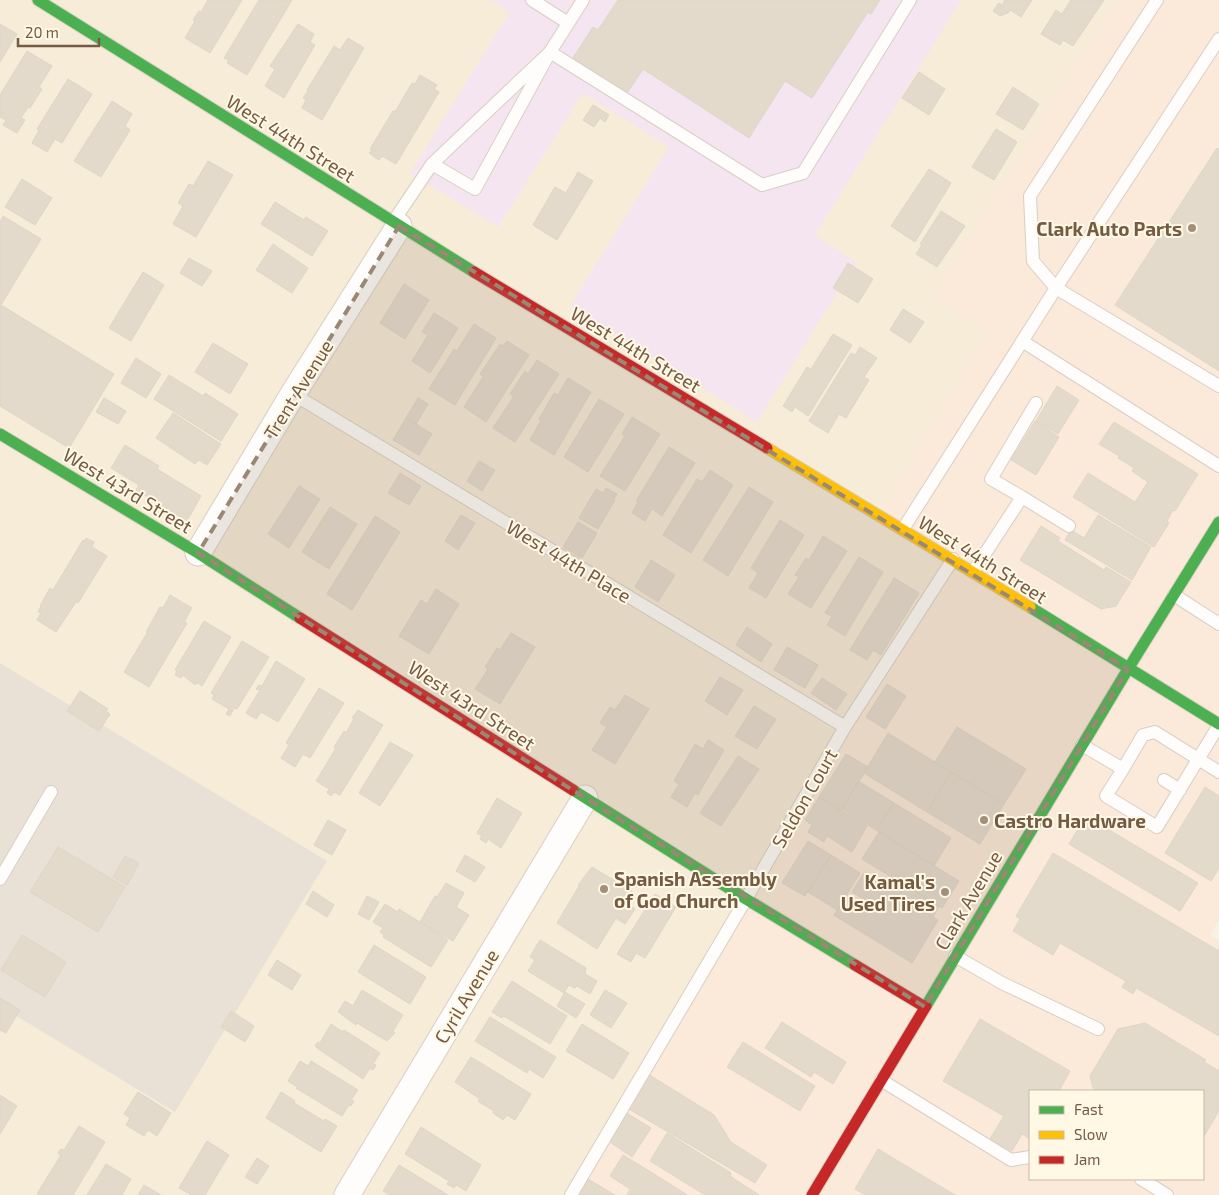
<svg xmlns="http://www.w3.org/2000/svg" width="1219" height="1195" font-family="'Exo 2',sans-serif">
<rect width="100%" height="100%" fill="#f6f2e5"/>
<path fill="#f6ecd7" d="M0,0H1118L933,296L990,332L879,515L953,559L571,1195H0Z"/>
<path fill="#fbead9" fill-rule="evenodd" d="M1118,0H1219V920L1210,935L1219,940V1195H571L953,560L879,515L990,332L933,296ZM1030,1091H1203V1179H1030Z"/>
<path fill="#e9e1d6" d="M0,663L327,861L175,1112L0,1006Z"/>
<path fill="#f4e5f1" d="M491,0H961L815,235L856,262L757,422L570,306L669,147L583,93L498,227L410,173L510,12Z"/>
<path fill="#e3dacc" stroke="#dfd5c7" d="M208,0H242L210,53L185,38L195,21L193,20L199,11L201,12Z
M259,0H292L247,75L227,63L229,60L224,58Z
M618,0H880L871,14L868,12L812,98L785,81L749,138L643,69L625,96L571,61L593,27L598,30Z
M1005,0H1032L1021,17L1010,10L1008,13L1000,16L993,11L999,3L1002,5Z
M1071,0H1104L1073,46L1063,40L1060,45L1041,34L1056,10L1062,14Z
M0,24L17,34L0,62Z
M298,24L314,34L310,42L315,45L284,98L265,86L275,69L270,66Z
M348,38L364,48L322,120L302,108L306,100L303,98L308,91L307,90L334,46L340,50Z
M27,51L52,66L39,87L42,89L30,108L28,107L21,118L25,120L17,133L3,125L6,120L0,117V95Z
M919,72L945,89L929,115L902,98Z
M420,75L437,85L434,89L439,92L396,164L382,156L379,160L369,153L372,150L370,149L393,111L395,112L412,83L415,84Z
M68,79L92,94L62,143L55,139L47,152L32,143L39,130L37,129Z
M1013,87L1039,104L1023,130L996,114Z
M112,101L132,114L125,126L130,130L101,177L74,161Z
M593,105L609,115L605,122L600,118L594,127L583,120Z
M996,129L1017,142L994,180L972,167Z
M1217,148L1219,150V371L1115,305Z
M208,161L233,175L196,237L173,224L183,206L178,203L189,184L193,186Z
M929,169L951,183L915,242L891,226Z
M578,172L593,181L557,240L533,225L555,187L566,193Z
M22,179L52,198L35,225L5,207Z
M275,202L304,220L306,217L328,231L312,256L261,224Z
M941,211L965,226L937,267L916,254L922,245L920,244Z
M3,216L41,239L1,305L114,374L69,448L0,406V222Z
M273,244L308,268L292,293L256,270Z
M189,258L212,271L202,286L180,273Z
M848,263L873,279L858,303L833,288Z
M143,272L164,285L131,341L109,328Z
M404,284L429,300L405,339L380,323Z
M903,309L924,322L910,343L890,330Z
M434,313L458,328L430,373L412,361L428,335L422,332Z
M474,324L496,338L455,405L429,389L454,349L457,351Z
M833,334L852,345L808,416L795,407L792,412L783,406L807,367L811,369Z
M507,341L529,355L486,422L464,407L483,377L480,374L500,344L503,346Z
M213,343L248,364L230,394L195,372Z
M860,347L877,358L864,377L869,380L846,418L839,414L828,433L809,421L851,353L855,355Z
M136,358L161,374L146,398L121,383Z
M537,360L559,374L515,442L493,428L514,396L510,394L525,371L528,374Z
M169,375L203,396L205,393L238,414L221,441L154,399Z
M568,378L591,392L554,455L530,440L541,420L539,419L554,393L558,395Z
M1057,386L1079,400L1058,434L1036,421Z
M104,398L126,411L118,424L96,412Z
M418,398L428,404L416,424L406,418Z
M599,399L624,414L588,472L564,457Z
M173,413L221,444L207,465L199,460L195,464L156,438Z
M632,417L660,434L625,491L600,476L625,436L622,434Z
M406,418L432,434L419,455L393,440Z
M1035,421L1059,437L1036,475L1011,460Z
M1114,422L1198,474L1175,511L1173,510L1167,521L1169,523L1154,547L1073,497L1088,473L1135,502L1148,482L1132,471L1134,468L1118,458L1119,456L1099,444Z
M125,445L159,466L157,469L201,496L187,521L136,490L139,485L111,468Z
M669,447L695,463L662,516L652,509L645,521L632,513L638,502L636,501Z
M479,461L495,470L482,491L467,481Z
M710,470L733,485L691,553L663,535L697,479L702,482Z
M400,473L421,486L409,505L388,493Z
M299,486L320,499L289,548L268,534Z
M749,487L773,502L728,576L703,560Z
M606,488L617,494L614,499L615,500L598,529L579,518L596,489L603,493Z
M330,507L357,524L329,569L302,552Z
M461,515L475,523L458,550L445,541Z
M1098,515L1151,547L1132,580L1065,540L1071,530L1084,538Z
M375,516L400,532L352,610L327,594Z
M780,520L804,535L766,598L749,588L758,573L751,568Z
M578,522L597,533L582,558L563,547Z
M1041,526L1060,538L1058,541L1104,570L1106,567L1131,582L1116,606L1101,609L1020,560Z
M823,536L847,551L811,608L788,594L799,577L795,575L806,558L809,560Z
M86,538L94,542L92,547L107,556L78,603L76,602L56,632L37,620L41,613L38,612L41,606H40L50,588L53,590L83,540L84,541Z
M859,557L883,572L845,636L827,625L832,616L825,613Z
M651,560L675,575L658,602L635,587Z
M894,578L919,593L881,655L873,650L867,660L850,650Z
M436,589L459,604L429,654L399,636L421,600L427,604Z
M170,595L192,608L184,622L187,623L149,687L124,672L147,633L146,632L160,607L163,608Z
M204,621L231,637L202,686L198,683L195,685L183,675L181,678L175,675L177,671L175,670Z
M747,627L772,644L761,662L736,645Z
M511,633L535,647L500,704L475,689L488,669L485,667L497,648L500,650Z
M242,641L269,657L237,709L234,708L230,716L226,714L229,709L212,699L214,695L211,693Z
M787,647L818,665L805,688L774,670Z
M276,661L305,679L278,722L261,712L256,719L246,713L260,690L256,689L259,685L262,686Z
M720,677L743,690L727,715L705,701Z
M822,678L847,694L836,710L811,693Z
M887,684L906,696L885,729L866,717Z
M319,688L344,703L310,758L303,754L295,767L281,758L289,745L286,743Z
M80,691L108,709L106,711L110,714L99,731L67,711Z
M625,695L649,709L615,764L592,750L607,727L600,723L610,707L615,710Z
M754,706L776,719L757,749L735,736Z
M358,710L383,725L340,795L334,792L331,796L327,793L329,789L316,781L336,748L334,747L344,731L346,733L354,719L352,718Z
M957,727L1026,769L1004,804L935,762Z
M888,733L951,772L927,812L864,773Z
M708,740L724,750L698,795L695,793L687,807L671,797L679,784L674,781L695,744L703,749Z
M390,742L413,755L380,806L359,793Z
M846,754L868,767L841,810L819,797Z
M738,756L759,769L721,826L700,813Z
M951,772L1004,804L980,844L927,812Z
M858,781L894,803L876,830L842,809Z
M1205,787L1219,796V868L1211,881L1165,853Z
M819,797L867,826L852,852L827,836L824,842L808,832L812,825L805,820Z
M497,798L522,813L501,848L488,839L486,843L480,839L482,836L477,833Z
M894,803L951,838L934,866L876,830Z
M1086,816L1198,883L1180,911L1069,844Z
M328,820L346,830L332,855L314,845Z
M879,832L959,881L942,908L862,859Z
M808,841L831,855L805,896L782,883Z
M58,847L125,887L98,932L30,892Z
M1053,853L1219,951V1036L1136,988L1133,994L1122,987L1126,981L1060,943L1053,955L1013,931L1020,919L1016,916Z
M465,855L485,867L475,882L456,871Z
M831,855L860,873L837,910L808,892Z
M125,856L139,863L127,885L113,877Z
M592,867L632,891L625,903L635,909L625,924L616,918L597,949L557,923L579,886L578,885Z
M863,874L938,920L912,963L834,915L847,895L876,913L879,909L852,892Z
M895,879L939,906L933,917L889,889Z
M446,883L464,893L456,907L469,915L453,941L420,922L435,896L437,897Z
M313,891L334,905L327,917L306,904Z
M655,894L676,907L645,958L636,953L631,962L617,954Z
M367,896L379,902L369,920L358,914Z
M385,904L398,912L399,909L448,940L431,967L383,937L384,935L380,932L383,928L373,922Z
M22,935L66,962L45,997L1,970Z
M540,940L586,968L585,974L597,981L590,994L577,986L575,988L569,985L564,993L528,971L535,960L530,957Z
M374,945L426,977L410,1004L358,972Z
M277,960L301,975L292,990L268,975Z
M512,981L567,1016L550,1044L504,1016L502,1018L492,1012Z
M362,990L403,1015L393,1031L395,1033L387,1041L357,1023L356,1025L338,1012L345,1001L353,1006Z
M605,990L627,1003L611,1028L590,1015Z
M565,992L585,1004L576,1018L557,1006Z
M0,998L20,1010L6,1033L0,1030Z
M231,1011L254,1026L245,1042L221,1027Z
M490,1017L556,1057L543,1078L529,1069L527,1073L475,1041Z
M980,1019L1070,1071L1059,1091H1030V1139L1022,1134L1012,1151L990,1139L1004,1116L943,1081Z
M782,1022L846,1062L833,1084L814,1072L811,1077L765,1048Z
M1145,1023L1206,1060L1204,1062L1219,1071V1111L1203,1138V1091H1094L1090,1076L1118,1029Z
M331,1024L343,1032L344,1030L380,1053L373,1064L376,1065L373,1070L370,1068L363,1079L317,1048L315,1045L318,1042L320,1043Z
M582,1024L629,1053L613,1079L566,1051Z
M743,1042L815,1086L800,1111L727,1067Z
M471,1057L531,1094L515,1120L507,1115L503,1120L493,1113L494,1111L478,1101L480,1099L455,1082Z
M300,1061L308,1066L311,1061L358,1090L351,1100L354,1101L351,1106L349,1105L342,1116L296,1088L297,1087L288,1081Z
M648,1074L714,1115L731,1142L767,1165L755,1183L629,1109Z
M138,1092L171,1113L157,1136L148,1130L144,1136L126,1125L130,1118L124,1114Z
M281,1092L295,1101L294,1103L324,1121L325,1119L337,1126L321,1152L266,1118Z
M0,1095L17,1106L0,1134Z
M625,1112L651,1128L632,1157L607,1140Z
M79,1126L105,1142L73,1195H39L37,1194L61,1155L58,1153L61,1149L64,1150Z
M421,1127L481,1165L466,1191L456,1185L454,1188L447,1184L449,1181L405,1154Z
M667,1133L731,1173L730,1176L759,1195H705L650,1161Z
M207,1141L229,1155L205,1195H191L179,1188Z
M878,1149L955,1195H865L855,1189Z
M623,1155L670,1184L687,1195H627L630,1189L610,1176Z
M257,1158L269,1166L257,1184L245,1177Z
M106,1164L131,1179L122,1195H87Z
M399,1165L448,1195H389L383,1191Z
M588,1179L615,1195H578Z
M144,1185L161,1195H138Z"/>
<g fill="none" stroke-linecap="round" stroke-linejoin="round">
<defs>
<path id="lane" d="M532,0L568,23
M583,0L550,52L762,185L803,173L910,0
M1157,0L1030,196L1033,261L1056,288L1219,386
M393,222L432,164L550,52L475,189L432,164
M1022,341L1219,466
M293,394L845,727
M1022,497L991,479L1036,403
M903,529L1056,288L1219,39
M973,572L1022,497L1069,526
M1174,595L1219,624
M1082,745L1123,769L1106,796L1157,827L1219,725
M1123,769L1143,735L1155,732L1219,772
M1164,780L1180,790
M0,879L51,792
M955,956L1002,983L1098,1029
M881,1080L1011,1160L1030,1157
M1141,1179L1167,1195
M571,1195L746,899L845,727L953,559"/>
<path id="street" d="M198,553L293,394L399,226
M347,1195L585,798"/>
<path id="fast" d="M38,0L474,272
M0,434L198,553L300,618
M1030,607L1219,724
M573,790L746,899L855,965
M926,1006L1128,669L1219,522"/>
<path id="slow" d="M767,448L1030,607"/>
<path id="jam" d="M474,272L767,448
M300,618L573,790
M855,965L925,1007
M812,1195L926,1006"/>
</defs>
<use href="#lane" stroke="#d7cfc3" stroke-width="14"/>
<use href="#street" stroke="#d7cfc3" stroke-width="27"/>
<use href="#fast" stroke="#d7cec2" stroke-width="13"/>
<use href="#slow" stroke="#d7cec2" stroke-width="13"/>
<use href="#jam" stroke="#d7cec2" stroke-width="13"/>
<use href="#lane" stroke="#fefdfb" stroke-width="12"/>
<use href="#street" stroke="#fefdfb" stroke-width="25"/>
<use href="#fast" stroke="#4caf50" stroke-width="11"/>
<use href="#slow" stroke="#ffc107" stroke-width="11"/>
<use href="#jam" stroke="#c62828" stroke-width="11"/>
</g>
<path fill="#9b8874" fill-opacity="0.2" stroke="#9b8874" stroke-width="4" stroke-dasharray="10 6" stroke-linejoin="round" d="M399,226L1128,669L925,1007L585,798L198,553Z"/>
<g fill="#a2907c" stroke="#fff8e5" stroke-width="2">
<circle cx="1192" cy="228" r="5"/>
<circle cx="984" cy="820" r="5"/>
<circle cx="604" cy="889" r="5"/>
<circle cx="945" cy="892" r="5"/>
</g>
<g text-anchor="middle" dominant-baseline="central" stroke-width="4" stroke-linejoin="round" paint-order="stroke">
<g font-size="19" fill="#755b44" stroke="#fff8e5">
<text transform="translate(291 138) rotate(32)">West 44th Street</text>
<text transform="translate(636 349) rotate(31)">West 44th Street</text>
<text transform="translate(298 389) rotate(-58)">Trent Avenue</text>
<text transform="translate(128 490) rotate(31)">West 43rd Street</text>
<text transform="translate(983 559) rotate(32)">West 44th Street</text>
<text transform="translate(569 561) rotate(31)">West 44th Place</text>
<text transform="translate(472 705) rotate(33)">West 43rd Street</text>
<text transform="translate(804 798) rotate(-60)">Seldon Court</text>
<text transform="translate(968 900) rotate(-59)">Clark Avenue</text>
<text transform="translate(466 996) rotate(-59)">Cyril Avenue</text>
</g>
<g font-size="19" font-weight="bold" fill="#755b44" stroke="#fff8e5" text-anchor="end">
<text x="1182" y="228">Clark Auto Parts</text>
<text x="994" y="820" text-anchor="start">Castro Hardware</text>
<text x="614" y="878" text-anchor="start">Spanish Assembly<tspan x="614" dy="22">of God Church</tspan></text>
<text x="935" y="881">Kamal's<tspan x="935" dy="22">Used Tires</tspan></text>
</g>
</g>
<rect x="1029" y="1090" width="175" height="90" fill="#fff8e5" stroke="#c8b9a5"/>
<rect x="1039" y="1106" width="25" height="8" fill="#4caf50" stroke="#c8b9a5"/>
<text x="1074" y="1115" font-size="15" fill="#755b44">Fast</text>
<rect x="1039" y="1131" width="25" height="8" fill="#ffc107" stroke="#c8b9a5"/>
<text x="1074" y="1140" font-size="15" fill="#755b44">Slow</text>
<rect x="1039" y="1156" width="25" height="8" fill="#c62828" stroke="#c8b9a5"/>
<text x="1074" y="1165" font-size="15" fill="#755b44">Jam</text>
<path d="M18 38v8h81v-8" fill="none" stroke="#755b44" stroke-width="2.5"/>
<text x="25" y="38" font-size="15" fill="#755b44" stroke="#fff8e5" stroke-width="4" paint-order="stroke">20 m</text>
</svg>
